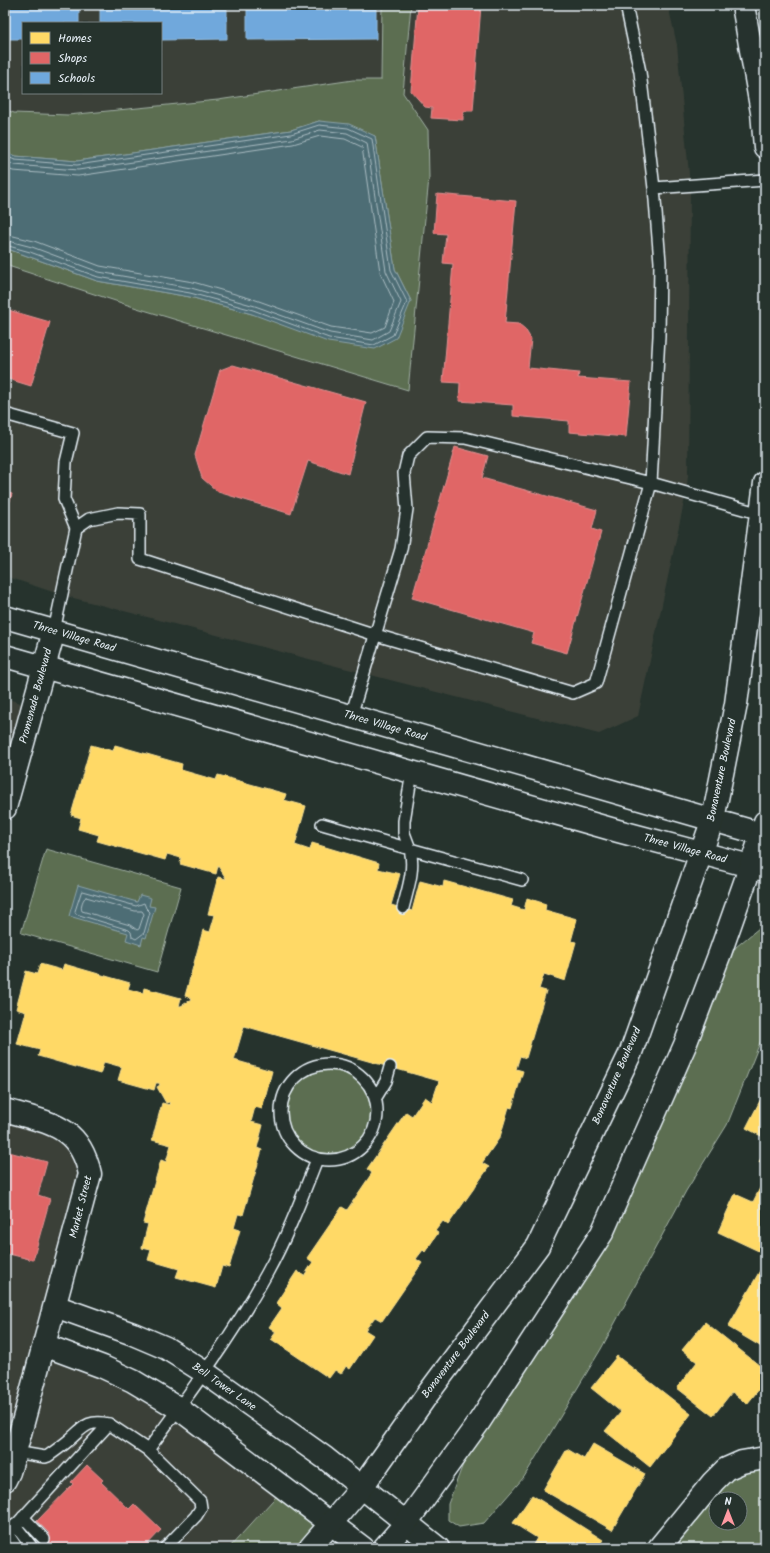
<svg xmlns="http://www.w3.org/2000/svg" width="770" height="1553" font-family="Kalam,sans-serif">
<rect width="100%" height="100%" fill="#26332d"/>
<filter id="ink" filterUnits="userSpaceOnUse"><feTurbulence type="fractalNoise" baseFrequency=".025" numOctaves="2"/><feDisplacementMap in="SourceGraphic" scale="8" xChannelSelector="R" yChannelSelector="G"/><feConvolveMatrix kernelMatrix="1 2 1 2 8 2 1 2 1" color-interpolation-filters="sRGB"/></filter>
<g filter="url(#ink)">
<path fill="#3b4139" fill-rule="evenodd" d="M5,5H382L381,80H353L218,100L68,115L14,113L5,109ZM23,23H161V93H23Z
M411,5H668L677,45L690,185L688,476L686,493L638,716L599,734L62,595L5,576V265L137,308L408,390L429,178L428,130L403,93Z
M5,698L33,707L5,808Z
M5,1110L57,1125L87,1158L44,1345L103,1367L284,1488L229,1548H5Z"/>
<path fill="#5b6e51" stroke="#a2b0a4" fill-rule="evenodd" d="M382,5H411L403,93L428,130L429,178L408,390L137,308L5,265V248L97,281L190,297L252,314L411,301L395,269L375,136L319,121L291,130L77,161L15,156L5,152V109L14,113L68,115L218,100L353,80H381Z
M46,849L181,887L157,972L21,933Z
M765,923V1030L727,1125L686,1191L601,1349L524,1477L484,1523L459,1527L448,1520V1504L479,1422L594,1255L714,985L736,947Z
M281 1112a48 48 0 1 1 96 0a48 48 0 1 1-96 0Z
M765,1458V1548H659L713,1482ZM716,1499H740V1523H716Z
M284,1488L330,1523L310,1548H229Z"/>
<path fill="#4d6d74" stroke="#8ba2a9" d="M319,121L349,124L375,136L395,269L411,301L396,338L375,349L328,342L252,314L190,297L97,281L5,248V152L15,156L77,161L291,130Z
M78,885L137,902L140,895L151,898L149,906L155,907L146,938L143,937L141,945L126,940L128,933L69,916Z"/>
<path fill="#ffd966" stroke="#f8e092" d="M91,745L113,751L115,745L182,764L181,770L216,780L218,775L286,794L284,800L306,806L295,845L310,850L312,843L379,863L378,869L400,874L391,905L412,911L420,881L443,887L444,881L513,900L511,906L524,910L527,898L546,904L545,910L577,919L571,941L576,942L565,981L544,974L539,989L546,991L526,1058L520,1056L516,1069L523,1071L512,1108L509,1107L500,1137L482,1163L489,1167L448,1225L443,1221L435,1231L438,1233L425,1252L423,1250L416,1259L422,1263L382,1321L375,1317L365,1330L373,1335L350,1369L346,1366L341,1374L335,1370L329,1378L271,1339L276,1332L269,1327L282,1308L276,1303L297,1271L304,1276L313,1262L307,1258L342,1207L347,1210L372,1173L367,1169L406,1112L412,1116L425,1097L432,1102L439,1081L244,1026L234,1060L272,1071L262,1109L255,1107L251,1122L263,1125L257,1148L262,1150L243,1215L238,1214L234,1228L240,1230L229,1268L222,1266L216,1288L176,1277L179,1269L148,1260L151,1250L142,1248L148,1224L143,1223L161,1160L166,1162L171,1145L152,1140L162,1103L170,1105L169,1102L166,1103L157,1087L160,1085L159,1083H156L154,1090L118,1080L122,1067L104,1062L100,1074L38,1056L40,1050L17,1044L26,1012L16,1009L26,971L37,974L40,964L62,970L64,964L130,983L128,989L143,993L144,988L181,998L179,1006H181L191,1000L192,998L185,996L203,930L210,932L215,915L208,914L218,877L226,879V878L218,866L216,874L180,864L181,858L167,854L165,860L97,841L99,835L78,829L81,818L71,815Z
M765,1091V1138L746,1128Z
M765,1151V1165L759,1162Z
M765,1178V1254L718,1232L735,1194L753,1202Z
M762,1267L765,1269V1349L728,1327Z
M705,1322L765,1370V1382L747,1404L732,1392L713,1416L677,1388L697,1362L682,1350Z
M617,1356L691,1414L650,1467L605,1431L621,1412L591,1388Z
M593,1444L645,1474L612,1530L543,1490L567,1449L584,1459Z
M532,1495L603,1540L597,1548H531L537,1538L513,1523Z"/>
<path fill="#e06666" stroke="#e29092" d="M418,5H481L473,111H463V120L431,118L432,108L425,107L411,91Z
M437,194L516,201L505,323L519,324L525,329L531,339L528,368L579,373L578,378L631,382L626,437L569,432V421L513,416V405L459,401L460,383L443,382L453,264L443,263L446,234L434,233Z
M5,309L50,322L31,386L5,378Z
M233,365L366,402L348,474L308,461L291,514L218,492L202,478L195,455L220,370Z
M455,447L488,456L482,478L597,510L592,529L601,532L567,653L531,643L534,633L412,598Z
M5,492L12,494L5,517Z
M5,1151L47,1162L38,1195L50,1199L33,1260L5,1253Z
M5,1299L9,1300L5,1313Z
M87,1465L103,1480L101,1482L129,1509L134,1504L161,1530L144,1548H29L35,1542L38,1545L49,1533L37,1521L73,1484L71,1482Z"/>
<path fill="#6fa8dc" stroke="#93bee4" d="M5,5H64V9H79V23H23V39H5Z
M115,5H212V9H227V39L161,40V23H100V8L115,7Z
M263,5H361V7H376V39L247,40V6Z"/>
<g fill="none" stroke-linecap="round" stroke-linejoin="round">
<path stroke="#aabcc3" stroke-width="1" d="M5,156L15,160L77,165L291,134L319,125L348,128L372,139L391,270L407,302L393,335L374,345L329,338L253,310L190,293L98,277L30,252L5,245
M5,161L14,165L78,170L292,139L320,130L347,133L367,143L386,271L401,302L389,331L373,340L330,333L255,306L191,288L99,272L32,247L5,240
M5,168L13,171L78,176L293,144L320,136L345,139L362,147L380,272L394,302L385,327L372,333L331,327L256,300L193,282L100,266L34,241L5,234
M82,891L136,906L144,903L146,908L150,912L144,933L136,939L132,937L131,932L129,930L76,914L75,912Z
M86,897L135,911H142L144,914L139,929L137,930L130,925L82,911C80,907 83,898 86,897Z"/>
<defs>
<path id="service" d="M654,188L765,180
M5,414L73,433L66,462L64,499L76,528
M54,631L76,528L89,519L118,513L140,514V559L376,635L573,693L596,683L651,483L659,336L660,262L654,188L640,72L626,5
M351,716L401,549L407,509L404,473L408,456L427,437L465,438L651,483L761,514
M412,772L404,821V833L410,849L522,880
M322,824L410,849C415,869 408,888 403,908
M281 1112a48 48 0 1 1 96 0a48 48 0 1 1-96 0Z
M375,1099L386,1081L390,1067
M148,1450C190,1393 233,1335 267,1273C287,1237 302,1197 317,1159
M15,1452L45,1457L48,1456C55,1451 62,1446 68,1441C83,1428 87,1419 109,1424
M23,1517L44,1539
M15,1525L31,1546
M7,1533L17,1548
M5,1537L109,1424L148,1450L200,1501L201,1508L196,1516L165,1548"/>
<path id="minor" d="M5,808L54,631
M5,1110C48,1123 79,1124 90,1174L15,1452L9,1472L5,1480
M55,1306L133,1334L166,1348L204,1372L325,1458L438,1548
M44,1345L103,1367L133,1381L178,1408L363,1548
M659,1548L713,1482L726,1469L742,1462L765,1458"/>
<path id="tertiary" d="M5,617L765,835
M5,656L618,831L765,870"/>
<path id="secondary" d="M743,5L762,112L765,147
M310,1548L362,1487L427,1395L538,1246L631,1052L713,819L736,704L765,483
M384,1548L406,1523L479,1422L602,1233L685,1045L720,953L762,834L765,822"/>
</defs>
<use href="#service" stroke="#e8f1f8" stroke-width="14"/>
<use href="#minor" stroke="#e8f1f8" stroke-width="25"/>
<use href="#tertiary" stroke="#e8f1f8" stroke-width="25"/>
<use href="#secondary" stroke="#e8f1f8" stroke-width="25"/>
<use href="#service" stroke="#26332d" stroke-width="11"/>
<use href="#minor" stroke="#26332d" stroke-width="22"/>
<use href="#tertiary" stroke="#26332d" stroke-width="22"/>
<use href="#secondary" stroke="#26332d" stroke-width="22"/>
</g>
</g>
<g text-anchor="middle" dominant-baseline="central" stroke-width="4" stroke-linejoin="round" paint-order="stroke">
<g font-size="11" fill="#e8f1f8" stroke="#26332d">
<text transform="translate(74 637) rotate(16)">Three Village Road</text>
<text transform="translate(36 696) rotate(-75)">Promenade Boulevard</text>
<text transform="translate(385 726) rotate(16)">Three Village Road</text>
<text transform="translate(722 770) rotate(-78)">Bonaventure Boulevard</text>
<text transform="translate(685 849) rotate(15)">Three Village Road</text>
<text transform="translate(617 1076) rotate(-66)">Bonaventure Boulevard</text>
<text transform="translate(81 1207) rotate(-76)">Market Street</text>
<text transform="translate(456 1355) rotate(-53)">Bonaventure Boulevard</text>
<text transform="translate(224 1387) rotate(35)">Bell Tower Lane</text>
</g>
</g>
<rect width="770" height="1553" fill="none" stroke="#26332d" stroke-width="20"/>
<rect x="10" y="10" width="750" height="1533" fill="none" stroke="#e8f1f8" stroke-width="1.5" filter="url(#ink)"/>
<rect x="22" y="22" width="140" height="72" fill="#26332d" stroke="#747f7e"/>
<rect x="30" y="32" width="20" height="12" fill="#ffd966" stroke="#747f7e"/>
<text x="58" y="42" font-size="12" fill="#e8f1f8">Homes</text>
<rect x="30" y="52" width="20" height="12" fill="#e06666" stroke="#747f7e"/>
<text x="58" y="62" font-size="12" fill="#e8f1f8">Shops</text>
<rect x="30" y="72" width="20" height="12" fill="#6fa8dc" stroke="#747f7e"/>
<text x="58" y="82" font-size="12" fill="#e8f1f8">Schools</text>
<g transform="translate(728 1511)"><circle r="19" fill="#26332d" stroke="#747f7e"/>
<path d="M0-3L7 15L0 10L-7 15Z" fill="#ff9aa2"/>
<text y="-6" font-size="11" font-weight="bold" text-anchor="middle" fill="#e8f1f8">N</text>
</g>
</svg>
